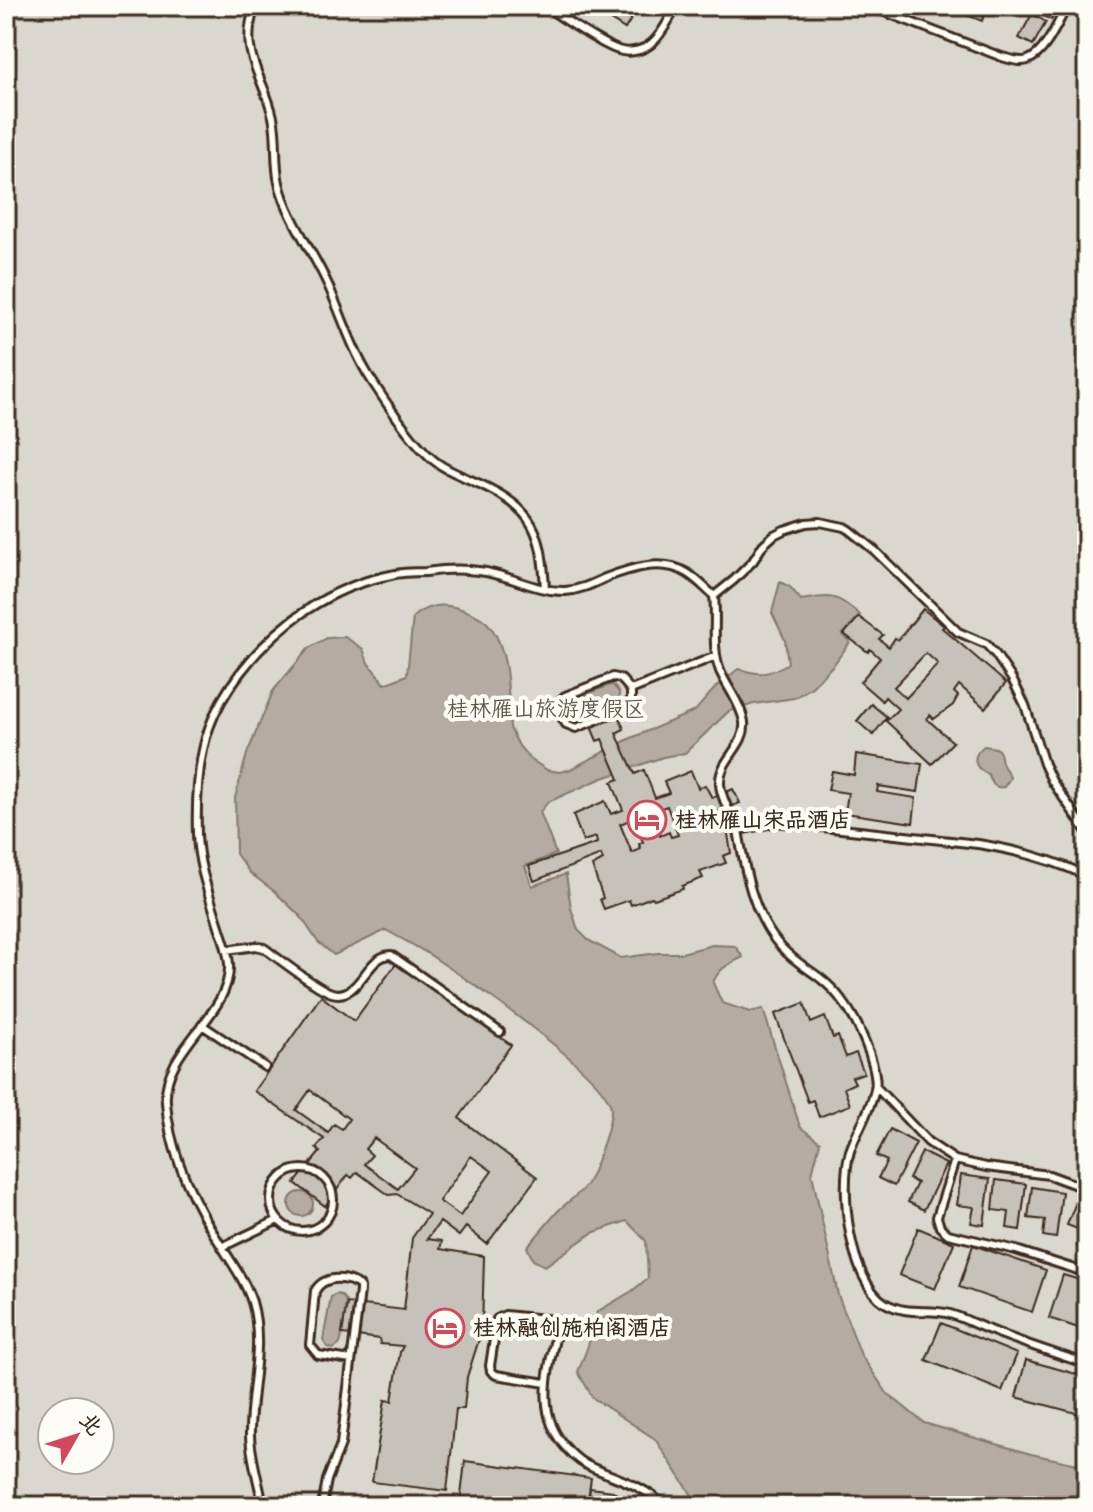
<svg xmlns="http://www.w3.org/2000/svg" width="1093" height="1512" font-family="'Balsamiq Sans','LXGW WenKai TC',sans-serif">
<rect width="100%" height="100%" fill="#f5f4ee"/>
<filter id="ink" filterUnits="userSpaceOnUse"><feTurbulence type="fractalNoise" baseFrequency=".0125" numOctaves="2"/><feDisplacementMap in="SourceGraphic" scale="16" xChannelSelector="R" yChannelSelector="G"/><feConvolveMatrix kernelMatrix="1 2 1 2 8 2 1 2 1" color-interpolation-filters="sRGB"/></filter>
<g filter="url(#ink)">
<path fill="#dad6d0" stroke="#8a8077" stroke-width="2" fill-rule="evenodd" d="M6,6H1087V1506H6ZM52,1412H100V1460H52Z"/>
<path fill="#b4aca4" stroke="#84786e" stroke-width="2" d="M780,582L790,587L801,600C833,595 835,594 860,615L843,634L850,642L834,664L812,687L794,698L754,704L729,711L685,753L663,757L600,779L548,802L540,812L556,854L525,866L532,886L566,874L571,908L578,930L588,940L621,958L658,953H682L712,945L735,946L743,957C730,964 718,968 713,983L722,1003L750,1012L763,1009L800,1127L820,1142L812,1174L838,1295L861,1355L887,1393L924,1423L1031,1454L1087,1466V1506H699L655,1439L593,1398L578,1372L588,1346L597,1312L632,1291L648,1278L646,1241L627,1221L592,1233L545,1266L533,1260L527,1247C538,1235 548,1222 559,1210C567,1202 579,1195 586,1185C594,1173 611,1125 611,1110C613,1079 468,980 439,961C422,949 403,940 386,930L334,955L318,942L301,917L274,891L250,873L236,854L235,798L247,754L273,691L309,648L327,638L345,637L363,649L368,663L385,684L407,675L413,617C424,607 440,603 454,607C465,610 480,615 488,624C510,648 508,697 510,728L519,746L530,759L547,770L560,772L571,769L629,739L695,711L716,687L738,669C760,675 768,676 788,663L785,640L772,613Z
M610,685H613L619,692L620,703L578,720L571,715L568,704L571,700Z
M984,746L996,748C1004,755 999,758 1003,765C1005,770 1009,772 1010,778L1004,787C994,789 991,782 988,774C973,768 971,756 984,746Z
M289 1204a12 12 0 1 1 24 0a12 12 0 1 1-24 0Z
M336,1294L341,1295L346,1301L341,1341L339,1345L333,1349L327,1347L323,1340L331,1297Z"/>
<path fill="#c7c1bb" stroke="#3b2a1e" stroke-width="2" fill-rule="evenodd" d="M588,6H639L625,29Z
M952,6H987L982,21L951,9Z
M1027,6H1059L1051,20Z
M1032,14L1046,22L1033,45L1019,38Z
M923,609L944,626L942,628L1006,683L985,708L959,685L954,692L958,696L953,705L934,719L930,715L927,719L953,742L932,764L886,721L898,709L885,697L882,701L860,682L880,658L870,649L868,652L844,634L859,617L883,635L879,639L889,647L895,638L898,640ZM926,653L938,664L906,698L894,687Z
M613,701L624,729L616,733L635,774L644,770L655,798L669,793L664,782L691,771L698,788L705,785L712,798L733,789L740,803L715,813L728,834L731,853L723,856L726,863L700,872L703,878L682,886L683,889L654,899L652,897L631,905L629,900L604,909L600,899L603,898L592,866L603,860L601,855L534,881L529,866L597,843L596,837L583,841L573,815L605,801L611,814L623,810L612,782L619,779L602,739L597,741L585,712ZM667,806L678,835L671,837L669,832L660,836L650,812ZM634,818L643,842L639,844L641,849L632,853L620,824Z
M871,704L887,717L873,735L857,721Z
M856,754L922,764L918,792L878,786L877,792L916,798L913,823L845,813L848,793L828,790L832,771L854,775Z
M396,964L511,1045L459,1118L537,1177L487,1244L466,1227L459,1236L440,1222L427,1239L442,1241L440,1249L484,1256L482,1330L467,1377L464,1409H456L447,1491L372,1482L385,1400L392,1401L400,1352L403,1346L380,1344L379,1339L342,1334L347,1303L404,1310L412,1238L429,1214L397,1194L389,1195L357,1172L352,1178L348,1175L325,1206L295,1183L320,1152L316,1148L324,1139L254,1091L321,996L354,1021ZM310,1090L349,1119L342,1129L334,1124L328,1133L296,1110ZM374,1138L415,1168L398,1189L364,1164L372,1155L365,1149ZM471,1156L492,1171L460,1216L439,1201Z
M804,1003L811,1023L825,1017L833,1038L838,1036L846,1057L856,1053L864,1073L852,1077L855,1083L844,1088L850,1105L819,1117L813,1100L808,1102L775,1014Z
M890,1129L916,1143L894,1186L878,1178L887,1161L876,1156Z
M922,1152L946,1164L924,1210L908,1202L917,1183L909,1179Z
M961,1175L990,1179L984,1225L971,1223L974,1207L957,1205Z
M996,1180L1026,1184L1020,1230L1007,1228L1009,1212L993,1210Z
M1032,1187L1062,1192L1056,1238L1043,1236L1045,1220L1028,1218Z
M1078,1197L1087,1200V1250L1077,1246L1083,1231L1067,1225Z
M918,1228L954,1243L935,1289L899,1275Z
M973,1245L1046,1270L1032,1312L959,1287Z
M1063,1275L1087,1282V1331L1049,1318Z
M941,1323L1017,1354L1002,1391L926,1360Z
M1026,1360L1087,1377V1416L1016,1397Z
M465,1461L591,1478L587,1506L460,1505Z
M590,1488L613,1491L629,1506H588Z"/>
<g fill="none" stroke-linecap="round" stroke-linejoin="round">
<defs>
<path id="lane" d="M255,6C238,55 263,73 273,117C278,138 274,161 279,183C288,220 314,252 329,287C343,319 353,352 372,381C386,403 416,447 436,462C449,472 465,477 480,484C534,509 542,532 545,589
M544,6C563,17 603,47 622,51C632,53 644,50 652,43C663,34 669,18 677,6
M869,6L1002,57C1010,59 1020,63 1028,60C1046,53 1058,22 1067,6
M714,596L734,580L753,561L763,545L774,535L784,530L806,523L820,522L844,527L849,530L874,550L958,632L986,644L996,655L1012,679L1025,705L1044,764L1052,781L1087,832
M631,690V702L625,709L576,728L566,724C559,714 555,704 565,696L613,677L621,679L631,690L716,656
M738,830C745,871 753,917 782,948C794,961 807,968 820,978C842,995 855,1017 865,1042C870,1053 878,1077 875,1089C871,1110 857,1130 850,1151C839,1188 849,1281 885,1303C907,1316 928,1308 950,1314C964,1318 976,1325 990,1330C1022,1343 1054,1353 1087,1364
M226,950L256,946L264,948C279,959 317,989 332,993C360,1001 366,955 391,955L500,1032
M202,1025L265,1067
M876,1087L928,1142L955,1160L986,1167L1049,1175L1087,1189
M955,1160L937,1217L940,1227L948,1234L1016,1250L1087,1273
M271 1200a31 31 0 1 1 62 0a31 31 0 1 1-62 0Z
M222,1247L278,1220
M546,1383L496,1375L491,1371L490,1366L497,1319L505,1315L555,1320L558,1325C549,1368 533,1414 568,1450C575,1458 583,1464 593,1468C621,1480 642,1485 665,1506
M263,1506C259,1483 251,1459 250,1436C249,1392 265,1347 252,1302C244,1278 227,1256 214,1234C190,1195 169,1149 166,1102C162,1048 232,1015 229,964C228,950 222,936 218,923C209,894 198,865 197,834C196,801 198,760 209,728C216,708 227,690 240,673C278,624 329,587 391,575C402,572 414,572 426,572C440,570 455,569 469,570C475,571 483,571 490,573C515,578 539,592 565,591C580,590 592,584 605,578C631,568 662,558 687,573C697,579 706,589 714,596C717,621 711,647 720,671C727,687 741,704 744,722C747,746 718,760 720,784C721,799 732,816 738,830L777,822L978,844C1016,850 1052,859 1087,876
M322,1506L327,1480L341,1444L360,1291V1286C347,1276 324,1275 315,1291L310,1345L318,1355L351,1360"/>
</defs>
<use href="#lane" stroke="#3b2a1e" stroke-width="12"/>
<use href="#lane" stroke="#fdfcf7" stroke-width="6"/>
</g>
</g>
<defs>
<symbol id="hotel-ring" viewBox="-11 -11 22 22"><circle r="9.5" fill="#fdfcf7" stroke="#d1495b" stroke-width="1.5"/><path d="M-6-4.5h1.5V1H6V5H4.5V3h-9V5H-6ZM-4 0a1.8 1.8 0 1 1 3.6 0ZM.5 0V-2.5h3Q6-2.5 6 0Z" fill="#d1495b"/></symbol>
</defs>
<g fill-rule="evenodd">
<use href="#hotel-ring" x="625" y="798" width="44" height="44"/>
<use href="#hotel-ring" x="423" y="1306" width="44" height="44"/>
</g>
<g text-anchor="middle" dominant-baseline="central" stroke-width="8" stroke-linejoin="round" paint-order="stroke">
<g font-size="22" fill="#63554a" stroke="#fdfcf7">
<text x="546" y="709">桂林雁山旅游度假区</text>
</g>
<g font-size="22" font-weight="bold" fill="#3b2a1e" stroke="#fdfcf7" text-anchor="start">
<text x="675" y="820">桂林雁山宋品酒店</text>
<text x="473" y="1328">桂林融创施柏阁酒店</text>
</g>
</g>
<rect width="1093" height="1512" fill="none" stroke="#fdfcf7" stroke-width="32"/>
<rect x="16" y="16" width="1061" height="1480" fill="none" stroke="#3b2a1e" stroke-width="3" filter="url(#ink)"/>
<g transform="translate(76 1436) rotate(51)"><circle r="38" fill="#fdfcf7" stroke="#afa8a0" stroke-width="2"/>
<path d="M0-6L14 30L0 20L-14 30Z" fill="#d1495b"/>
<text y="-12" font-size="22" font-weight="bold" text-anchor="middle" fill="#3b2a1e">北</text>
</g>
</svg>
